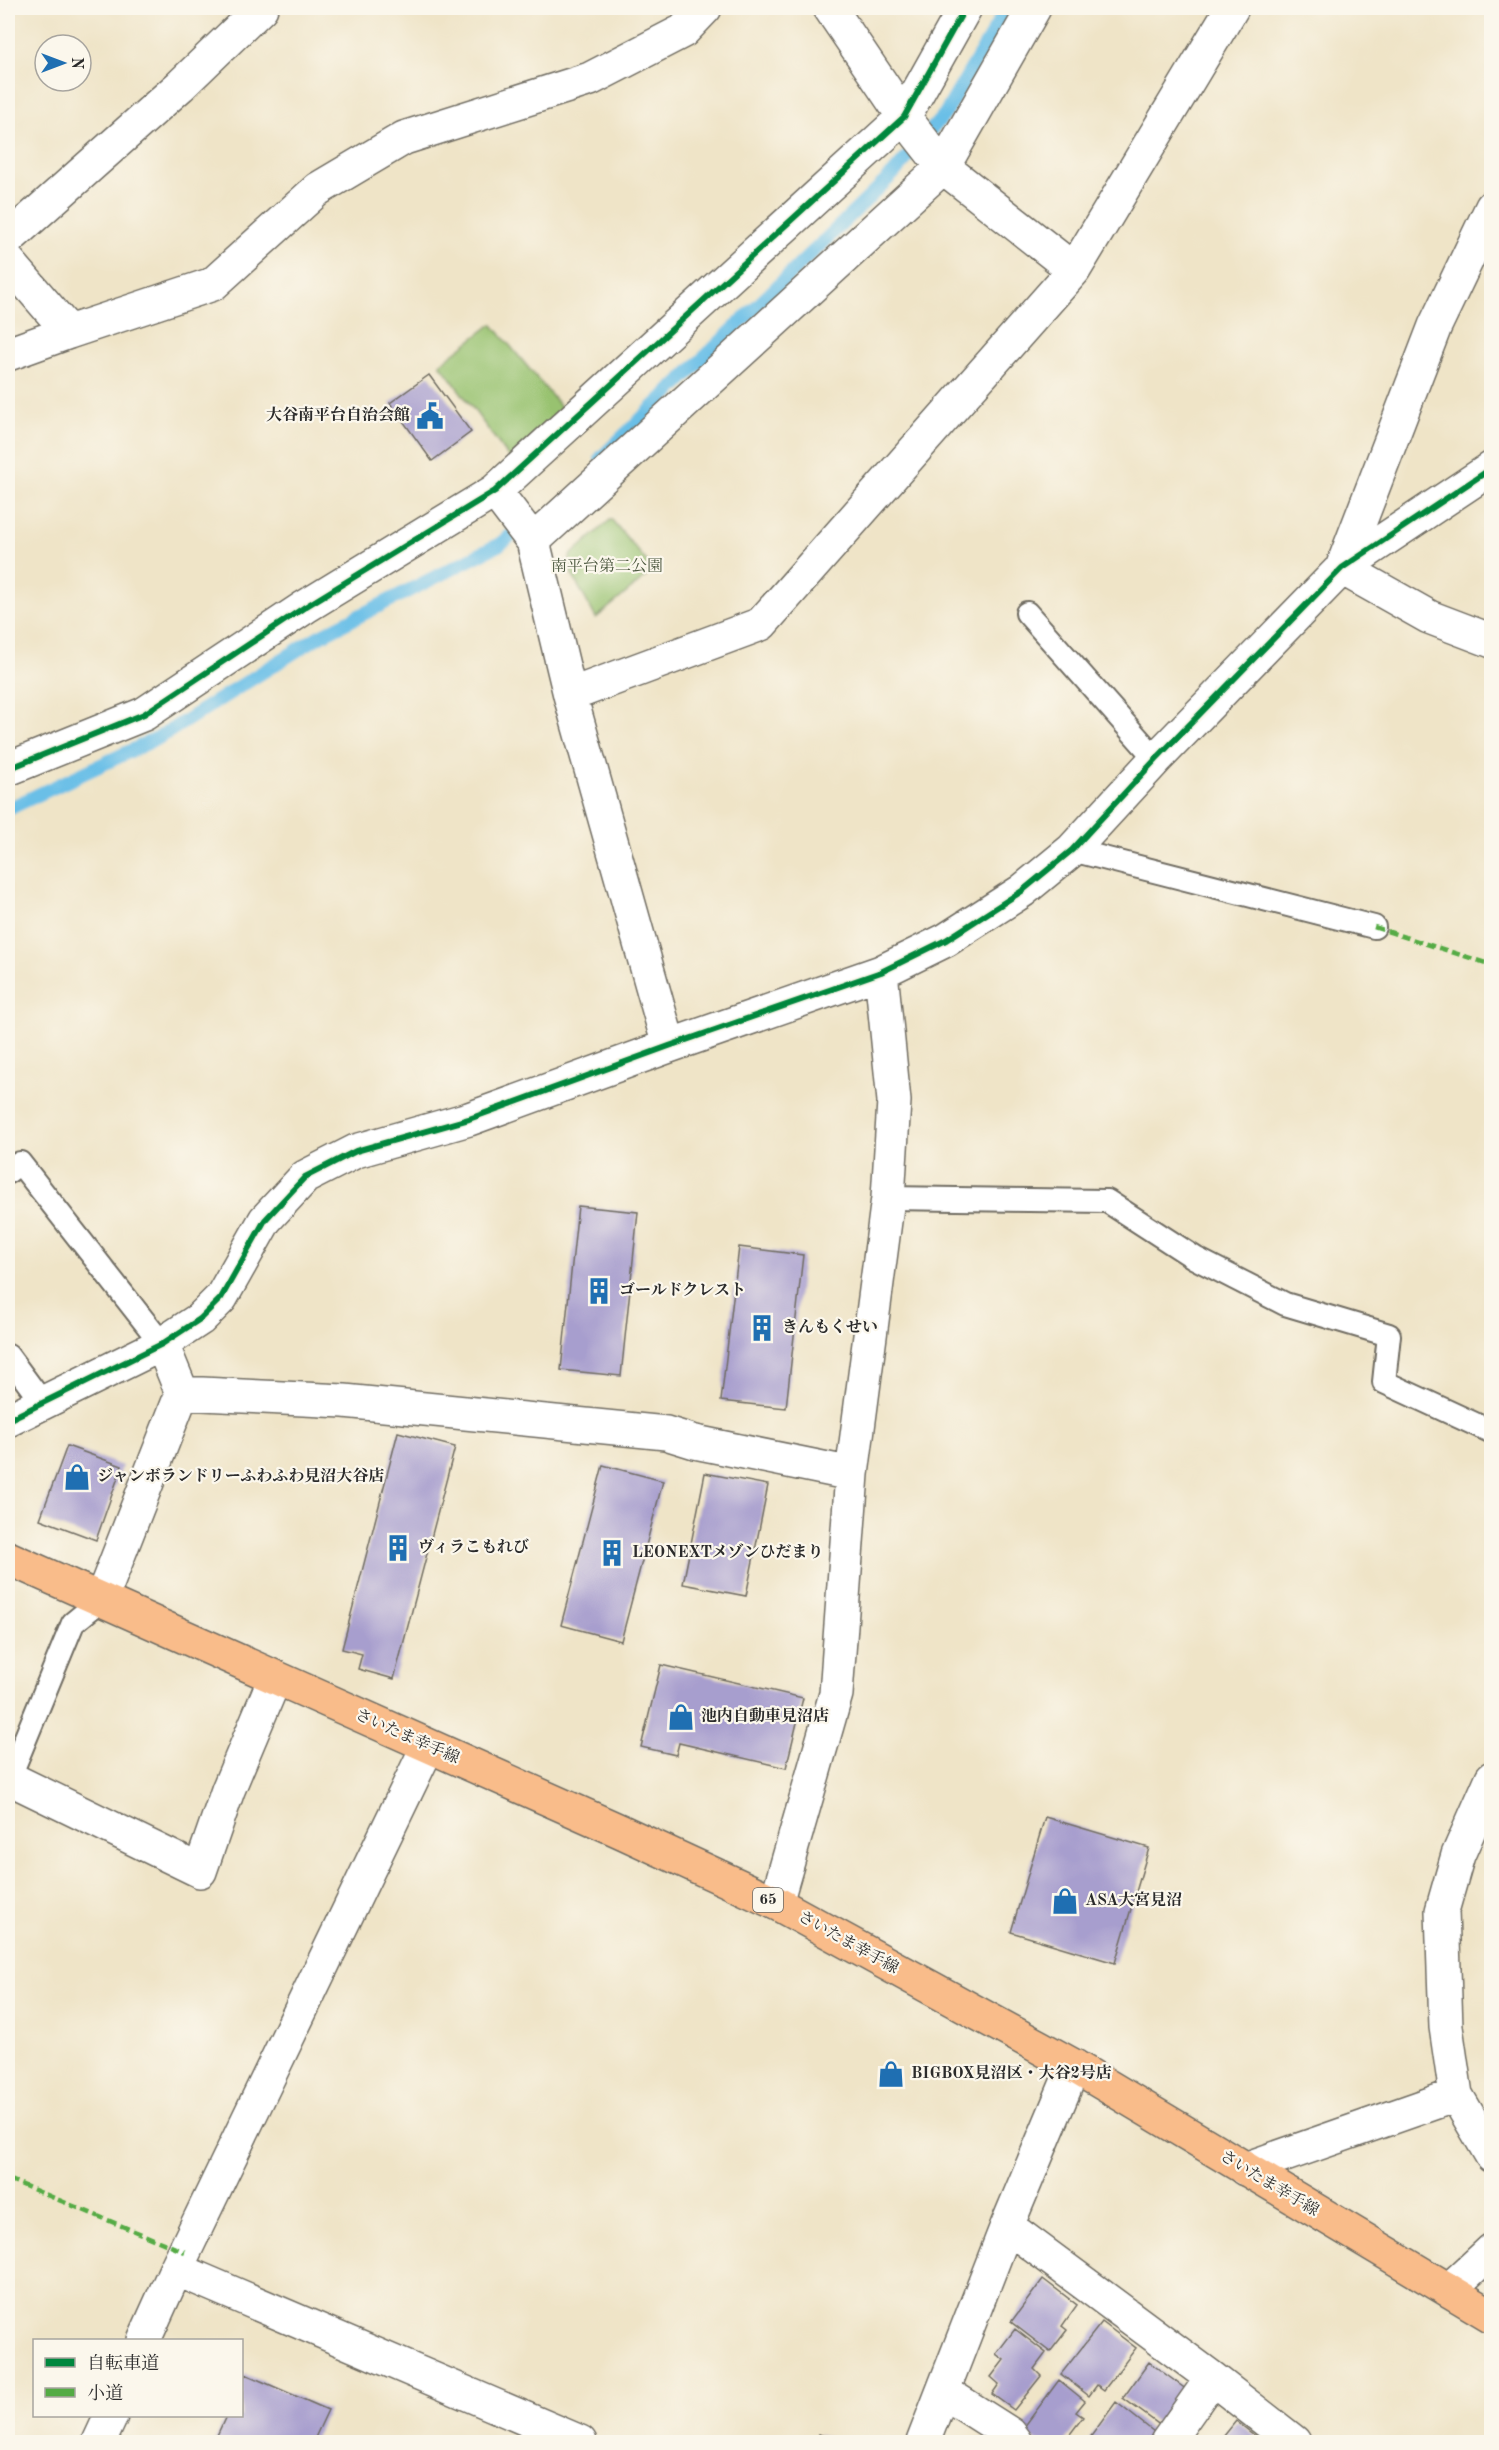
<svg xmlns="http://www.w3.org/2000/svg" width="1499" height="2450" font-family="'Old Standard TT','Noto Serif JP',serif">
<rect width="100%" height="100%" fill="#fbf7ec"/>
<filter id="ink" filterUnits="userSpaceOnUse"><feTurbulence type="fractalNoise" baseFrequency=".0167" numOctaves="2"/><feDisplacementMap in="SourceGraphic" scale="12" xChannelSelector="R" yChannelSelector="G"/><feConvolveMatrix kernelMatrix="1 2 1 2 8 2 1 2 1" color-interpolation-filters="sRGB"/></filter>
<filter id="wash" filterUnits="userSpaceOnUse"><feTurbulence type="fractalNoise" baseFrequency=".008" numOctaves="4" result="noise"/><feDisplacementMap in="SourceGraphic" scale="24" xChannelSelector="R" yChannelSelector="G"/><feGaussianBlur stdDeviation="1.35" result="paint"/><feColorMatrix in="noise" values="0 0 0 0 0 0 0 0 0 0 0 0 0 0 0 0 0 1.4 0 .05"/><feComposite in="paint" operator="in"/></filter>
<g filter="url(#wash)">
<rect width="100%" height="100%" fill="#efe4c7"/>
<path fill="#98c26f" stroke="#62764d" stroke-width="1.5" d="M492,324L566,413L513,463L440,364Z
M611,519L654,570L596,618L570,571V556Z"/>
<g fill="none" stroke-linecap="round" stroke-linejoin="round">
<path stroke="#6bbfe7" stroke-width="14" d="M601,458L893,174L945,114L1007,8
M8,809L160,737L318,637L500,544L523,526"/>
</g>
<g id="blocks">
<path fill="#a79ece" d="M429,375L471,432L432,461L390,403Z
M578,1206L638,1212L621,1376L561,1370Z
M739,1247L803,1255L786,1408L721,1401Z
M398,1432L455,1447L394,1679L358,1669L362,1654L342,1649Z
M67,1446L122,1466L96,1540L40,1519Z
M603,1465L663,1481L621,1641L561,1625Z
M705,1473L768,1485L746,1596L683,1584Z
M661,1665L803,1698L786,1768L679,1743L676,1755L641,1747Z
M1045,1817L1149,1848L1115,1963L1011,1932Z
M1043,2279L1077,2305L1062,2326L1067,2330L1050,2352L1011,2322Z
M1102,2322L1136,2348L1104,2390L1097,2385L1089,2396L1061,2374Z
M1015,2329L1046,2353L1034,2369L1041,2376L1014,2410L992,2394L999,2384L991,2377L1004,2360L996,2354Z
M1149,2362L1187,2390L1168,2431L1123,2398Z
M245,2374L328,2410L313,2442H214L226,2416H242V2381Z
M1059,2380L1085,2401L1076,2412L1083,2417L1064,2442H1037L1021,2431Z
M1116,2402L1163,2439L1160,2442H1093L1089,2439Z
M1236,2421L1263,2442H1219Z
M819,2434L841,2442H816Z"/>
</g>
</g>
<g filter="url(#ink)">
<use href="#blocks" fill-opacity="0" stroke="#706c62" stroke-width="1.5"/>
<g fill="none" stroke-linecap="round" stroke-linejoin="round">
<defs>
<path id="lane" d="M1027,613L1156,759
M1072,850L1374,927
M8,1172L20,1163L162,1344
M888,1198L1107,1201L1195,1258L1285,1304L1389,1335L1384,1382L1492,1432
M8,1356L42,1402
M8,1781L73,1623L101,1600"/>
<path id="street" d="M830,8L904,117L943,167L1074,270
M8,239L180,86L261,8
M8,261L69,332L213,284L318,189L404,138L590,79L683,31L705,8
M8,354L69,332
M495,491L533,541L570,695L761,624L1074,270L1232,8
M533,541L943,167L1034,8
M1342,568L1435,326L1492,207
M1342,568L1429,617L1492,641
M570,695L669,1046
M8,769L144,714L305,607L495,491L904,117L965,8
M182,1393L344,1401L666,1433L695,1442L852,1474
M8,1420L162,1344L200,1319L221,1298L265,1220L305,1177L356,1151L469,1119L669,1046L881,972L946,940L1022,891L1072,850L1156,759L1342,568L1492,468
M101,1600L182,1393L162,1344
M9,1778L200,1871L228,1790L275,1678
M1492,1778L1458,1855L1442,1911L1446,2027L1456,2095L1492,2156
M776,1903L836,1694L852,1474L888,1198L894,1101L881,972
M1245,2169L1456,2095
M1007,2226L1212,2378L1294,2442
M176,2269L580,2442
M1449,2290L1492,2250
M144,2340L176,2269L428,1746
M944,2392L1010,2434L1016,2442
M99,2442L111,2416
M923,2442L1007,2226L1074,2066
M1167,2442L1212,2378"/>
<path id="primary" d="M8,1558L620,1831L776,1903L1074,2066L1492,2316"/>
</defs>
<use href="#lane" stroke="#706c62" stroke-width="26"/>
<use href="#street" stroke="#706c62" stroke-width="36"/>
<use href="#primary" stroke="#706c62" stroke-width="36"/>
<use href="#lane" stroke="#fff" stroke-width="22"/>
<use href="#street" stroke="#fff" stroke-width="33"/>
<use href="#primary" stroke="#f9bc8a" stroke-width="33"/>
<path stroke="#54ab44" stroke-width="4.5" stroke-dasharray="9 4.5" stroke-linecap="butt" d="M1374,927L1492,965
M8,2179L185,2252"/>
<defs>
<path id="cycleway" d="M8,769L144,714L305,607L495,491L904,117L965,8
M8,1420L162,1344L200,1319L221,1298L265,1220L305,1177L356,1151L469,1119L669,1046L881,972L946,940L1022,891L1072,850L1156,759L1342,568L1492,468"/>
</defs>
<use href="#cycleway" stroke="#fbf7ec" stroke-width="10"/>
<use href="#cycleway" stroke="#00873e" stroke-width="6"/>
</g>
</g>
<defs>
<symbol id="civic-bare" viewBox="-9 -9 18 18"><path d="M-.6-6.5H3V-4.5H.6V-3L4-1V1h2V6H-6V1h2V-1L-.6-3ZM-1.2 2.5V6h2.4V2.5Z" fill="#1f6fb2" stroke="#fbf7ec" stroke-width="2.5" paint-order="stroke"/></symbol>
<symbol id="building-bare" viewBox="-9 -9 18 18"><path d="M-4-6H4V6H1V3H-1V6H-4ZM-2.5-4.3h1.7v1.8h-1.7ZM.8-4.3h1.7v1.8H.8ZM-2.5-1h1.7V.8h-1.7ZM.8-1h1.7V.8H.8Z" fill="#1f6fb2" stroke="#fbf7ec" stroke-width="2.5" paint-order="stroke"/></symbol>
<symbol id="shop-bare" viewBox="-9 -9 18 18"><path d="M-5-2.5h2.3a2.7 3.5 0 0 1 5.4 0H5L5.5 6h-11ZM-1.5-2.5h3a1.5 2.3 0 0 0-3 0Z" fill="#1f6fb2" stroke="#fbf7ec" stroke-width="2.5" paint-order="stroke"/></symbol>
</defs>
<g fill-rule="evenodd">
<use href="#civic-bare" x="411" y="397" width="38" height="38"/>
<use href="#building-bare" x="580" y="1272" width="38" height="38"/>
<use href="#building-bare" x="743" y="1309" width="38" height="38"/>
<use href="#shop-bare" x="58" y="1458" width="38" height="38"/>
<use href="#building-bare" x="379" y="1529" width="38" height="38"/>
<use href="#building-bare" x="593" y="1534" width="38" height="38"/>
<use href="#shop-bare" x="662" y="1698" width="38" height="38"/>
<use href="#shop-bare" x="1046" y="1882" width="38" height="38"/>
<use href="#shop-bare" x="872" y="2055" width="38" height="38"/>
</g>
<g text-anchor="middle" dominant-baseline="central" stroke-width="4.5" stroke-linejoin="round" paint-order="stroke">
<rect fill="#fbf7ec" stroke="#696865" stroke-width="1.5" x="753" y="1888" width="30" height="24" rx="4.5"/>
<g font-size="15" font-weight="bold" fill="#2b2b2b">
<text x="768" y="1900">65</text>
</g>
<g font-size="16" font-weight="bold" fill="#2b2b2b" stroke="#fbf7ec" text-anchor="start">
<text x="410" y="416" text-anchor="end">大谷南平台自治会館</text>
<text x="619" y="1291">ゴールドクレスト</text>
<text x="782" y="1328">きんもくせい</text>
<text x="97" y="1477">ジャンボランドリーふわふわ見沼大谷店</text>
<text x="418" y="1548">ヴィラこもれび</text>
<text x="632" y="1553">LEONEXTメゾンひだまり</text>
<text x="701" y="1717">池内自動車見沼店</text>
<text x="1085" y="1901">ASA大宮見沼</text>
<text x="911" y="2074">BIGBOX見沼区・大谷2号店</text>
</g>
<g font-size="16" fill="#4c583f" stroke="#fbf7ec">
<text x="607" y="567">南平台第二公園</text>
</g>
<g font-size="16" fill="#2b2b2b" stroke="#fbf7ec">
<text transform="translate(407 1737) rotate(24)">さいたま幸手線</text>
<text transform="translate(848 1943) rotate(29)">さいたま幸手線</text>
<text transform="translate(1269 2184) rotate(31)">さいたま幸手線</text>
</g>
</g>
<rect width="1499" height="2450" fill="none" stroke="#fbf7ec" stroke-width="30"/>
<rect x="33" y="2339" width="210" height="78" fill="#fbf7ec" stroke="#a8a59f" stroke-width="1.5"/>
<rect x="45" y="2358" width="30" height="9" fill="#00873e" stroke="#a8a59f" stroke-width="1.5"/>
<text x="87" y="2369" font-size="18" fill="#2b2b2b">自転車道</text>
<rect x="45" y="2388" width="30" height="9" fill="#54ab44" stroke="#a8a59f" stroke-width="1.5"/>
<text x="87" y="2399" font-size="18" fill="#2b2b2b">小道</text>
<g transform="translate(63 63) rotate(90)"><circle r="28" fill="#fbf7ec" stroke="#a8a59f" stroke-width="1.5"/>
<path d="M0-4.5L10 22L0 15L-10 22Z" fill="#1f6fb2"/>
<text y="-9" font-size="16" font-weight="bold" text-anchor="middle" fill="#2b2b2b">N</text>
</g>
</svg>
